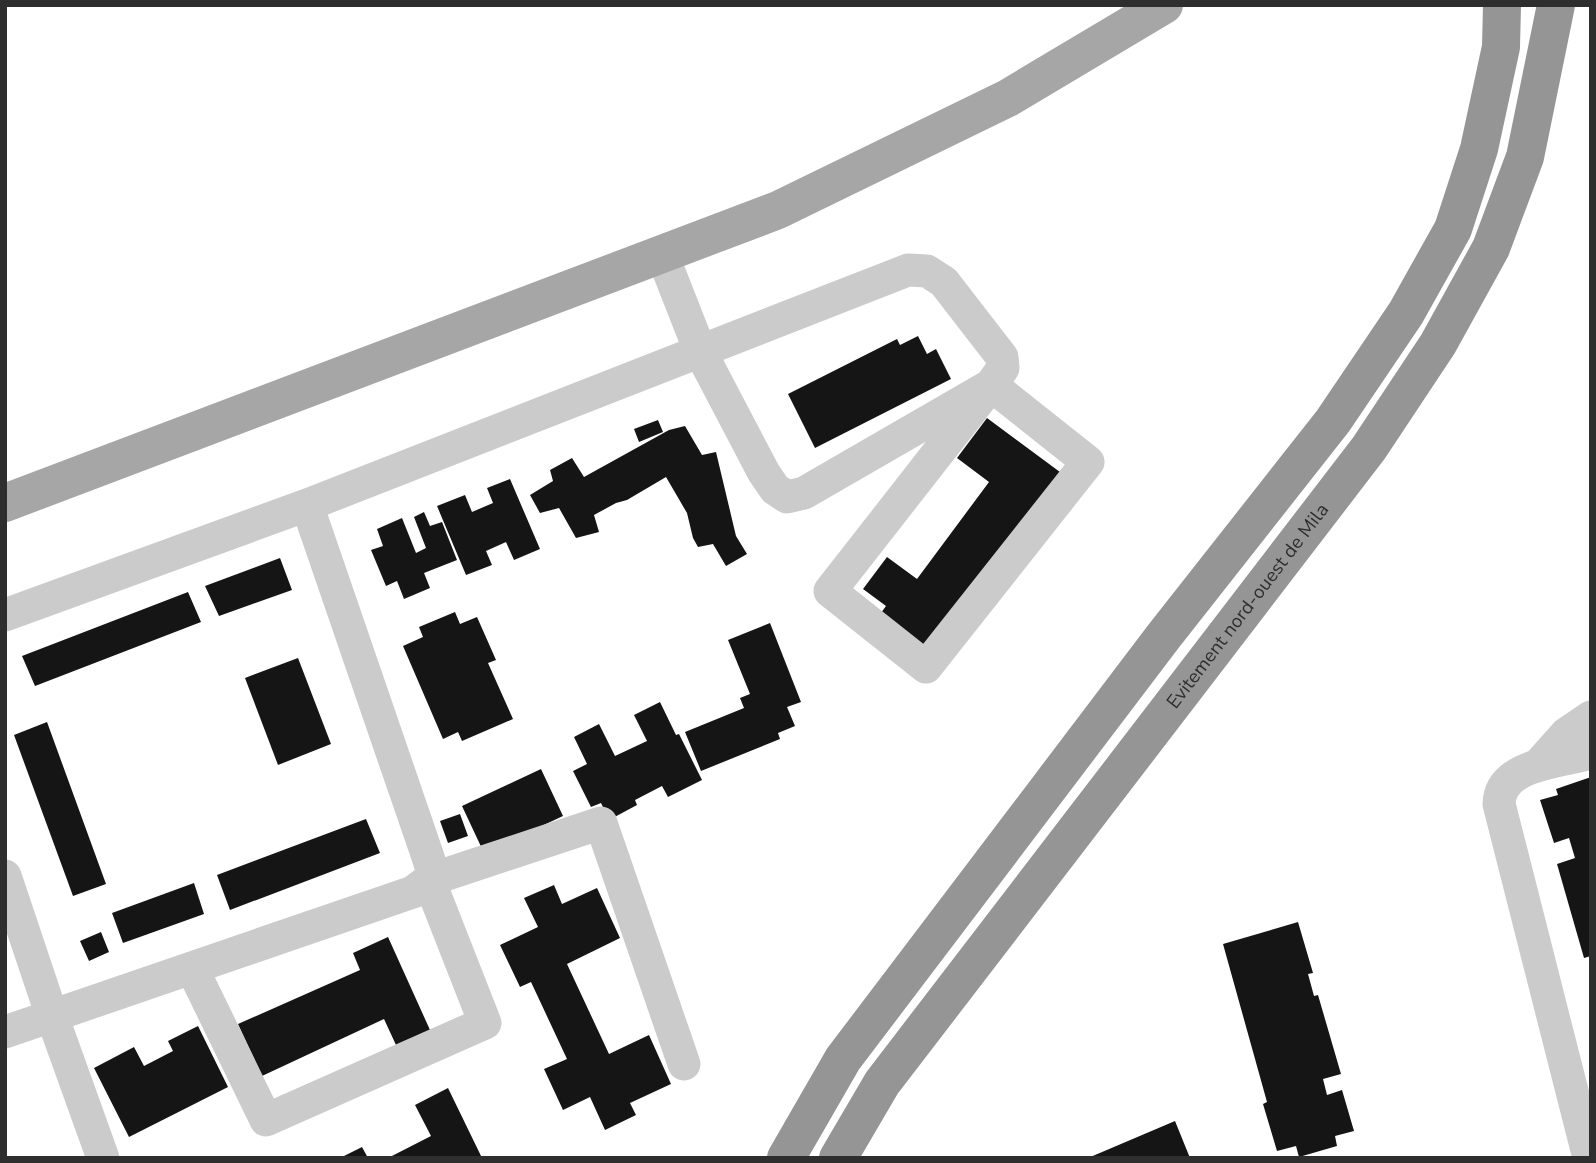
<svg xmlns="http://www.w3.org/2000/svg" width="1596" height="1163" font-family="'Nunito Sans',sans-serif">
<rect width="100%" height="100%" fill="#fff"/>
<path fill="#151515" d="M918,336L927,354L936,349L951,379L815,448L788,394L897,339L900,345Z
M987,418L1064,475L929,655L878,617L886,606L863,589L887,557L917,579L989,482L957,458Z
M658,420L663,432L639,442L634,429Z
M685,426L702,455L716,452L736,536L747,554L726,566L713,544L698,547L693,538L687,513L666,477L627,500L616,503L594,515L599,532L576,538L559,508L540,513L530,495L553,481L550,470L572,458L584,477L669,430Z
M510,479L540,549L514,560L506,542L486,551L492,565L466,575L437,506L465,495L472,512L493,503L487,488Z
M424,512L430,526L442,522L457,560L424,573L430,588L404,599L397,581L386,586L371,550L383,546L377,529L402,518L416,553L426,548L414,517Z
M280,558L292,590L219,616L205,586Z
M188,592L201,622L35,686L22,656Z
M455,612L460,624L477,617L496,660L488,663L513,719L462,741L458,732L443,739L403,646L423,637L419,627Z
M770,623L801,702L787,707L795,726L778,733L780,739L701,771L685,732L744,708L740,698L750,694L728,640Z
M298,658L331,744L278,765L245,678Z
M660,702L676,735L679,734L702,780L668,797L662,786L635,800L637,805L609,820L601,803L591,807L573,771L587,764L574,737L599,724L615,756L647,741L634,715Z
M47,722L106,884L73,896L14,735Z
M541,769L563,816L484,853L462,806Z
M1591,777V956L1584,958L1557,864L1575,858L1569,838L1554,843L1540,800L1558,795L1556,789Z
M460,814L468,836L448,843L440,821Z
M366,819L380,853L230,910L217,875Z
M194,883L204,914L123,943L112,913Z
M554,885L562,904L597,888L620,938L567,964L609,1054L649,1035L671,1084L630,1103L636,1115L605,1130L590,1097L563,1110L544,1069L567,1059L531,982L520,987L500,945L538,927L524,898Z
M1298,922L1313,973L1308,974L1314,996L1318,995L1341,1074L1323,1079L1327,1095L1342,1090L1354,1131L1335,1136L1337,1146L1299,1157L1296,1146L1277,1151L1263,1104L1267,1102L1223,944Z
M101,932L109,952L89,961L80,941Z
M388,937L430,1030L396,1045L384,1019L262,1076L238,1024L360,970L353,953Z
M198,1026L228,1087L129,1137L94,1068L134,1047L144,1066L173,1051L168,1041Z
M448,1088L482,1158H388L431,1136L415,1105Z
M1175,1121L1190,1158H1088Z
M362,1147L368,1158H340Z"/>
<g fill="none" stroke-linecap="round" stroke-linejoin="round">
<path stroke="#cbcbcb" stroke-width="33" d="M991,385L1088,462L926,667L830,591Z
M5,615L307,505L908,270L927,271L944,282L1002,357L1003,368L991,385L804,493L787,497L775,489L764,473L700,351L662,254
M1541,762L1566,734L1591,717
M5,876L52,1016L103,1158
M192,968L266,1120L485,1023L429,880L601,823L684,1064
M5,1032L413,892L429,880L432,870L428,857L307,505
M1589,1158L1499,804C1500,763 1562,762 1591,753"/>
<path stroke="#a6a6a6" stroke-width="38" d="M5,503L778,210L1008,98L1164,5"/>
<g stroke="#959595" stroke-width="38">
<path d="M786,1158L843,1059L1163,637L1333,421L1406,313L1453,229L1479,149L1501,47L1502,5"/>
<path id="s1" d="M838,1158L882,1083L1369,448L1438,344L1491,248L1525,157L1556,5"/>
</g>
</g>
<g text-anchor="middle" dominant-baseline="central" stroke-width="7" stroke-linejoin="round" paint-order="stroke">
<g font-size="19" fill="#2e2e2e" stroke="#fff">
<text stroke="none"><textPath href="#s1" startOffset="688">Evitement nord-ouest de Mila</textPath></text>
</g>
</g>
<rect width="1596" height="1163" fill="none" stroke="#2e2e2e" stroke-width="14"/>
</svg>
